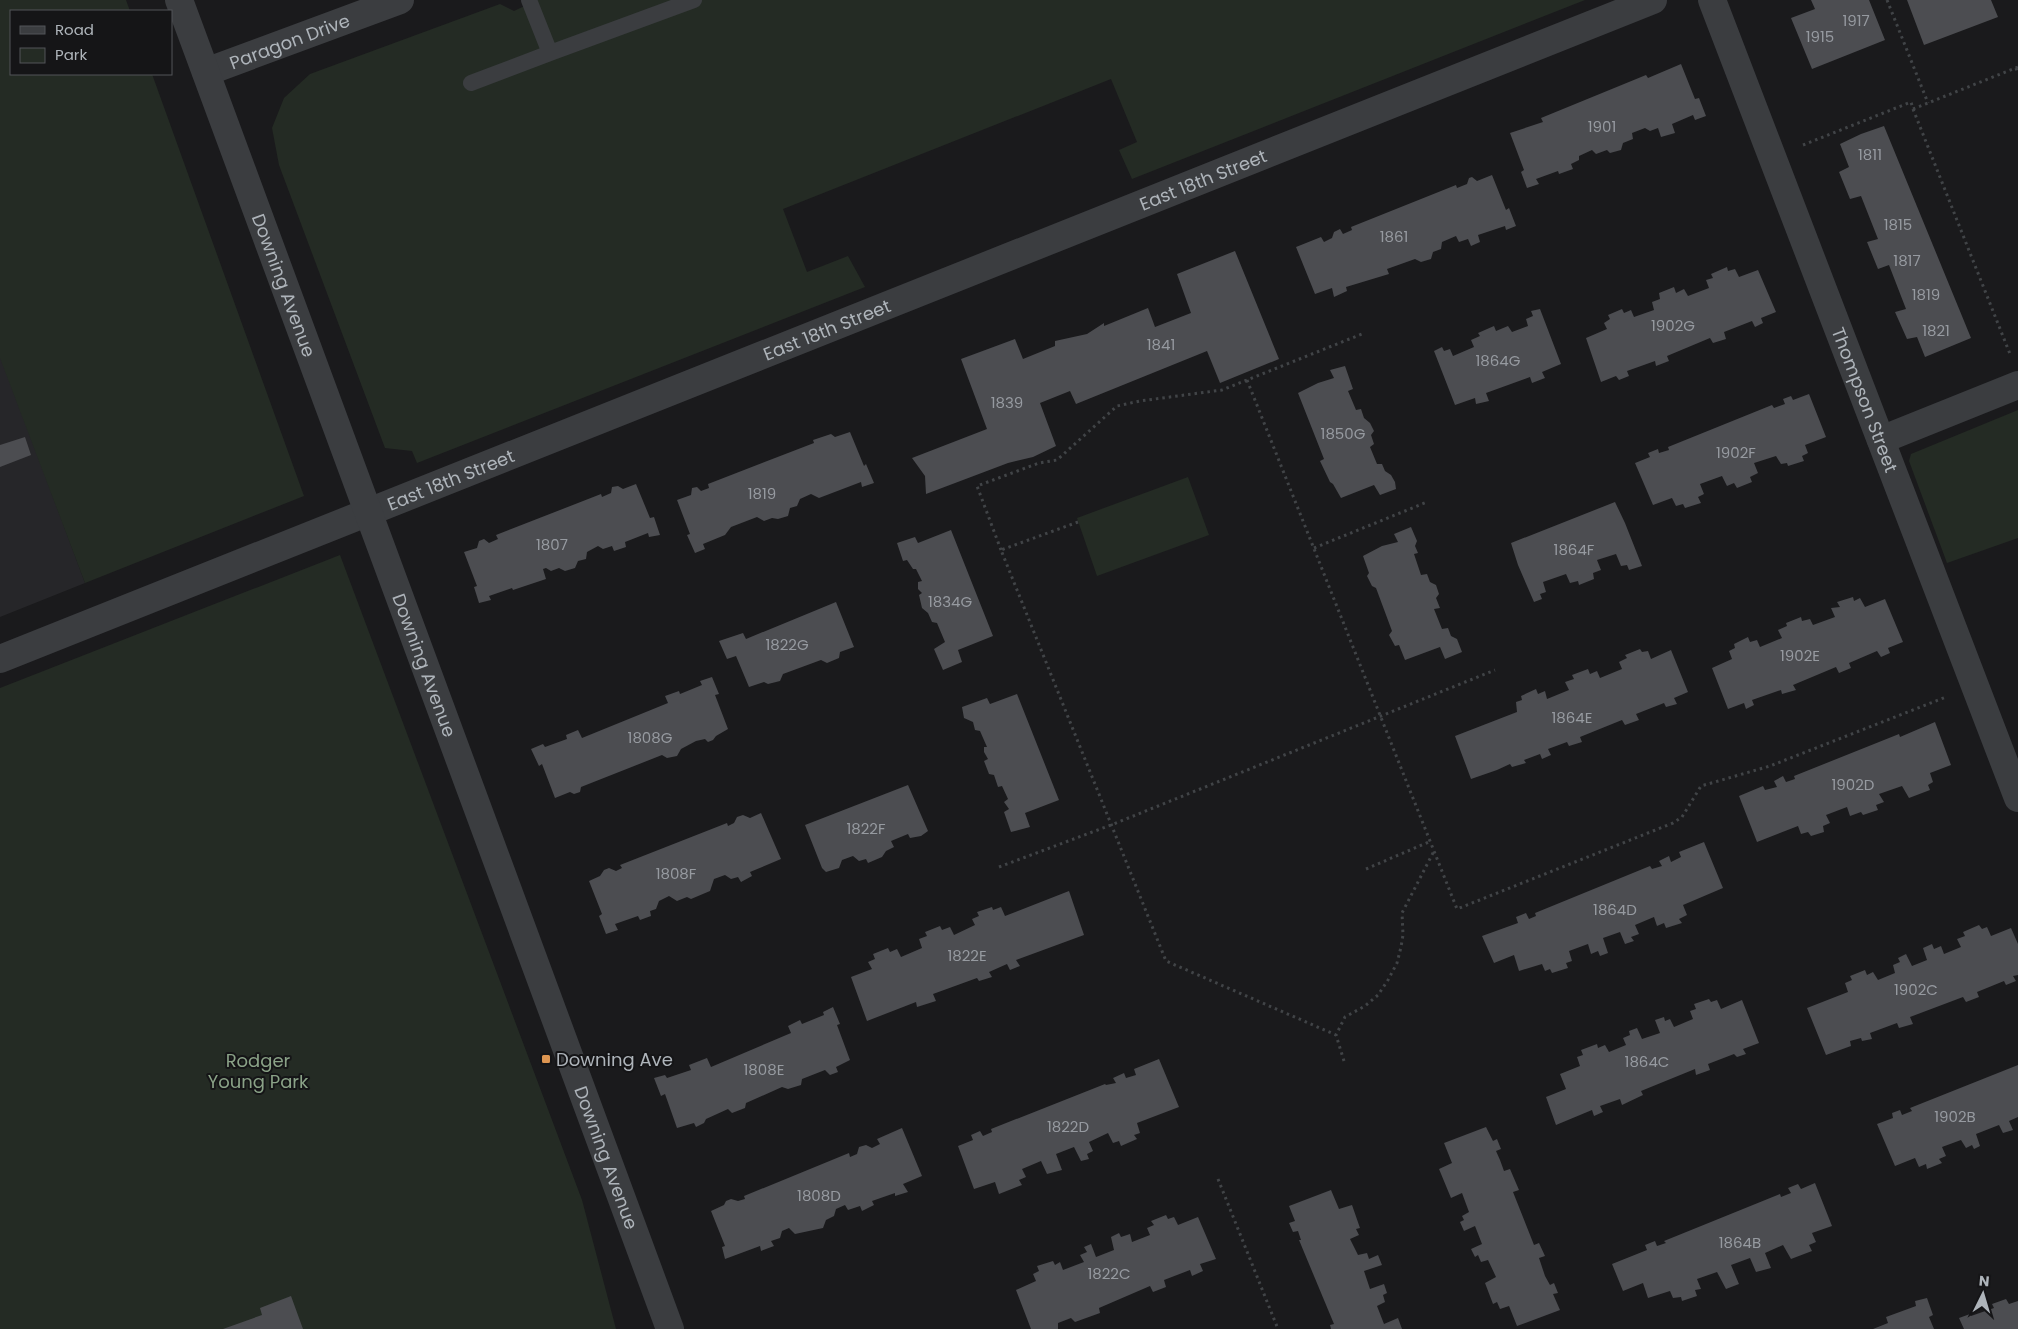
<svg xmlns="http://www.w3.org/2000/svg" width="2018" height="1329" font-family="Poppins,sans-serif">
<rect width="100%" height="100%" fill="#1a1a1c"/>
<path fill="#262629" d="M0,354L85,583L0,617Z"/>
<path fill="#242b24" d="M0,0H126L130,11H11V74H152L304,496L85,583L0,358Z
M537,0H1585L1132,179L1119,150L1137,142L1111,79L783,209L807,272L848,256L865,287L417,463L412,451L385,448L279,165L272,128L284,98L310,74L500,4L514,11Z
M2018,410V538L1947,563L1909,461L1911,454Z
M1188,477L1209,535L1097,576L1077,518Z
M340,555L582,1200L616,1329H0V688Z"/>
<path fill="#4c4d51" d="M1811,0H1869L1885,40L1812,69L1791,18L1815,9Z
M1907,0H1991L1998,17L1924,45Z
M1681,64L1695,99L1699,98L1706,116L1695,120L1693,115L1672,124L1675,133L1661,137L1658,128L1650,131L1645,128L1632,133L1633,139L1623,143L1621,150L1610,153L1607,150L1596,154L1592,150L1579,156V160L1571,164L1573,169L1559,174L1558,171L1536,179L1539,184L1527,188L1521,172L1524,170L1510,133L1543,122L1541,118L1646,75L1648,78Z
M1884,126L1971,338L1925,357L1917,337L1907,339L1895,312L1906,309L1889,265L1878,269L1867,242L1878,239L1861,196L1850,199L1839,172L1849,167L1840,144L1861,134Z
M1492,175L1506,210L1509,208L1516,226L1506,230L1505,226L1478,235L1480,242L1471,246L1468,239L1459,242L1456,236L1442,242L1441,249L1433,252L1431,259L1421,262L1415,259L1387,269L1389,274L1346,287L1347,291L1334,297L1332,288L1315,294L1296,247L1321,237L1324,242L1332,238L1334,232L1340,229L1343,234L1352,230L1351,227L1456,185L1457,188L1467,184L1469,178L1472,177L1477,181Z
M1235,251L1279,359L1220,383L1207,351L1076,404L1070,391L1040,403L1056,446L1033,457L1008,463L926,494L925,476L912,458L987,429L961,359L1015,339L1023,359L1055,346V341L1087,334L1104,323V326L1148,308L1155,327L1191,313L1177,274Z
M1727,267L1728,271L1735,269L1739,277L1758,270L1776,312L1761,318L1763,323L1755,327L1752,321L1724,332L1726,339L1713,343L1710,338L1667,356L1669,361L1656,366L1655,361L1627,371L1629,376L1619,380L1616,376L1601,382L1586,338L1607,329L1604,323L1610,319L1608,315L1622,309L1624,313L1631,310L1634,317L1654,310L1652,302L1660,299L1659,293L1674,287L1676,293L1684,289L1688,296L1709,288L1706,280L1713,278L1711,274Z
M1540,309L1561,364L1542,372L1545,378L1532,383L1530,377L1486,393L1489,401L1476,404L1475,398L1455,405L1434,351L1442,347L1444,351L1450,349L1453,356L1474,347L1471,340L1480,336L1478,333L1494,326L1496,331L1508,326L1512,332L1528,326L1526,319L1533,316L1531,311Z
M1345,366L1353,389L1348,391L1356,410L1361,409L1364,418L1370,423L1374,431L1371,435L1374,444L1370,447L1377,464H1382L1385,471L1391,475L1395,482L1396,489L1380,495L1374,485L1341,498L1333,484L1330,482L1320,461L1324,459L1298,393L1318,383L1334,378L1330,370Z
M1809,394L1826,437L1805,445L1808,453L1802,456L1804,461L1788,466L1787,463L1781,464L1776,456L1754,463L1758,473L1750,477L1752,482L1737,488L1734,483L1727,486L1722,476L1700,484L1704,494L1698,497L1701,503L1685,508L1683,504L1676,506L1672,498L1653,505L1635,463L1650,457L1648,453L1658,449L1659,453L1669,450L1668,447L1772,405L1774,408L1785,404L1783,399L1791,396L1793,400Z
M850,432L864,466L866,464L874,483L862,487L861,482L819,498L811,494L800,499L797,506L790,508L788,516L778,519L772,518L764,521L757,517L731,527L725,535L703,544L705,549L695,553L687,535L690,534L677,500L691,495L692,488L697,487L701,491L709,488L708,484L814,443L813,440L831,434L835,437Z
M25,437L31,455L0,467V445Z
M636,484L650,518L654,517L660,535L649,537L648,533L625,542L626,547L614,551L612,546L603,549L598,546L587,552L586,559L578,561L575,568L565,571L559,568L551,571L546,568L543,569L546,579L513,590L512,588L489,596L491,600L479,603L474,587L477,586L464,552L477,548L479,541L484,539L489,543L498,539L496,535L601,494L602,497L611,493L612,487L618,486L623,489Z
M1615,502L1625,523L1642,566L1629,570L1627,565L1621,566L1616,554L1597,560L1601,570L1593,573L1594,579L1579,585L1578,581L1570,583L1566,574L1543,582L1546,592L1540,594L1542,599L1534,602L1518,565L1511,543Z
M1411,527L1417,541L1415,546L1418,553L1414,554L1421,575L1427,574L1430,582L1436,585L1439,594L1436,598L1440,608L1434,609L1442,629L1448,628L1451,636L1457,639L1462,652L1445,659L1440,647L1405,660L1399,645L1395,646L1389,635L1392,631L1376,588L1372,586L1367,576L1369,573L1363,556L1382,546L1398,542L1394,534Z
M951,530L993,636L958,650L962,662L943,670L934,649L945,642L937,623L932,622L928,613L922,608L919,595L922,593L918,589V582L922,581L916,569H913L907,560L903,561L897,543L915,537L918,543Z
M1853,597L1854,601L1860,598L1865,607L1885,599L1903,642L1888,648L1890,653L1881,657L1877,651L1849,663L1851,668L1839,673L1836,667L1793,685L1796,690L1782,694L1781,690L1752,700L1754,705L1746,709L1744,703L1728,709L1712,668L1732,659L1729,651L1735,648L1734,644L1748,637L1750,642L1757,640L1760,647L1782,638L1778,630L1787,626L1786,623L1801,617L1802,621L1810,619L1813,625L1835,617L1831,608L1840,607L1837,602Z
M836,602L854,647L840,652L839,658L827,663L821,660L783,674L780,681L768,684L764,682L749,687L736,656L727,659L719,641L743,633L746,639Z
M1640,649L1642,652L1648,651L1651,659L1671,650L1688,692L1674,698L1677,704L1666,707L1664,703L1636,714L1639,720L1625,725L1622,720L1580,737L1582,742L1569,746L1567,742L1548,749L1551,755L1542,759L1540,754L1524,760L1526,763L1512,767L1510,764L1497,770L1471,779L1455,736L1517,712L1516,702L1522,700L1521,696L1536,689L1538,694L1545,691L1547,699L1569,690L1565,682L1574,679L1572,675L1588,669L1590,674L1597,671L1600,678L1622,669L1619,662L1627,658L1625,655Z
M712,677L719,694L715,695L728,729L716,736L713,740L708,742L705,739L696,741L681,749L677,756L667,758L662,755L581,787L580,792L574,794L570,792L555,798L542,764L539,766L531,749L543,744L545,747L567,739L566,735L578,730L582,738L668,703L665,696L679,691L680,694L702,685L700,681Z
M1017,694L1059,800L1025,813L1030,827L1011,832L1004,812L1009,809L1004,802L1008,799L1002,786L998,787L994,775L989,774L984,761L988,759L984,752V747H987L980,731L975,730L973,722L964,718L962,707L987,698L990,704Z
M1935,722L1951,765L1930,773L1933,782L1928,785L1930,790L1909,798L1902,786L1879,794L1884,802L1876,805L1878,810L1863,815L1861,812L1850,816L1847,807L1826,815L1830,823L1823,826L1824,832L1811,836L1808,832L1801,834L1798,826L1757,842L1739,796L1763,786L1765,790L1777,787L1774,781L1783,776L1786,782L1795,779L1794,776L1899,734L1900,737Z
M908,785L928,831L921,836L910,838L908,834L891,841L894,847L886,851L882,857L868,863L866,859L859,861L853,856L842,860L839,868L826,872L822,868L805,825Z
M761,813L781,859L750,872L752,876L741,882L738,877L731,879L725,875L714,879L710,891L691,899L687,897L677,901L669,896L659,901L656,909L650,911L651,916L640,920L638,916L615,924L618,930L606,934L599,916L602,914L589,881L600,876L604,870L609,868L616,871L622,868L620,865L727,823L728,826L734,823L737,817L743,815L750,818Z
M1704,842L1723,888L1683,905L1687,915L1679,919L1682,923L1666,928L1664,923L1657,926L1654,917L1635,925L1639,934L1631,937L1634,941L1625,944L1620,932L1603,938L1608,953L1600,956L1598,951L1591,954L1588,944L1569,951L1572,961L1566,963L1568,968L1552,973L1550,969L1545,971L1542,964L1519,971L1514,955L1494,963L1482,936L1518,923L1516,917L1526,913L1529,919L1536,916L1535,913L1650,866L1652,869L1662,866L1659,861L1669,856L1671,862L1681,857L1679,852Z
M1069,891L1084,935L1016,960L1020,966L1010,970L1007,964L989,972L992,977L979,981L977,978L933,994L936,1001L917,1007L916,1002L867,1021L851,977L872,969L868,962L875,959L873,954L888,948L890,952L897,949L901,957L922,948L919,939L927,936L925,932L940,926L942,930L950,927L954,935L975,925L972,919L979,916L977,912L992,907L993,910L1001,907L1005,916Z
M1979,925L1982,929L1987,927L1991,936L2011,928L2018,944V975L2013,976L2016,981L2006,985L2004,981L1977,992L1979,997L1966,1002L1963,997L1910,1017L1913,1024L1899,1028L1897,1023L1870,1033L1872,1039L1862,1041L1861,1038L1850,1041L1851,1046L1826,1055L1807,1008L1848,992L1845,983L1852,980L1850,976L1865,970L1867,975L1873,972L1878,980L1895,973L1893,965L1900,962L1898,958L1906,954L1912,966L1927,960L1923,948L1932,944L1934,949L1941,946L1944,954L1961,947L1957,939L1965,936L1963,932Z
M1709,999L1711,1002L1717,1000L1721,1009L1742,1000L1759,1043L1743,1049L1746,1054L1737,1057L1734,1054L1708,1064L1710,1070L1696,1075L1695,1069L1641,1091L1643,1095L1622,1105L1620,1099L1600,1106L1603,1112L1594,1116L1592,1110L1556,1125L1546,1097L1566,1089L1560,1074L1580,1066L1577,1057L1583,1055L1581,1050L1597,1044L1598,1048L1605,1045L1609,1052L1626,1045L1623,1038L1630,1035L1629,1031L1637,1028L1642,1039L1660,1033L1655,1020L1664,1017L1665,1021L1670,1019L1674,1027L1693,1019L1690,1011L1696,1009L1694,1004Z
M833,1007L840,1024L837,1025L850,1060L836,1067L838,1072L830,1075L825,1070L802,1079L801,1085L788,1089L782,1087L746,1103L745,1108L732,1113L728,1109L706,1119L704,1123L696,1127L694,1123L677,1128L665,1094L661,1096L654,1078L665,1075L667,1078L691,1070L689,1065L707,1058L711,1067L791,1033L788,1026L800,1020L802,1024L824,1015L823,1012Z
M1159,1059L1179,1107L1137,1123L1140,1133L1134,1135L1137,1139L1121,1146L1119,1141L1113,1143L1108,1133L1089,1142L1093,1151L1087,1154L1089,1159L1081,1161L1074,1147L1056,1154L1062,1170L1047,1174L1041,1161L1022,1169L1026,1177L1019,1180L1022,1185L999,1194L995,1182L974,1189L958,1146L973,1140L971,1135L980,1131L983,1136L992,1132L991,1129L1105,1084L1106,1085L1116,1083L1113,1078L1124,1073L1126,1078L1136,1075L1134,1069Z
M2018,1065V1117L2009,1121L2013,1130L2003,1133L1999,1125L1976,1134L1980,1146L1974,1149L1972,1145L1966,1148L1961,1140L1942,1147L1946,1156L1939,1159L1942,1163L1927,1169L1926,1164L1919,1167L1915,1158L1895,1166L1877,1124L1893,1118L1892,1113L1900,1110L1902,1115L1912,1111L1910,1108Z
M1486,1127L1493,1141L1497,1139L1501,1149L1496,1151L1500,1160L1504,1171L1510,1169L1519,1190L1513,1192L1534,1245L1539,1243L1545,1256L1539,1258L1545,1276L1550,1285L1554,1283L1558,1293L1553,1294L1560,1310L1517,1326L1509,1306L1500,1309L1497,1302L1493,1304L1485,1283L1496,1277L1488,1260L1481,1262L1478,1255L1475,1257L1471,1249L1482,1244L1475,1226L1464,1231L1460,1222L1464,1220L1462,1216L1469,1212L1462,1193L1451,1198L1439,1169L1452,1163L1444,1143Z
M902,1128L922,1176L903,1184L908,1192L895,1196V1193L872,1201L874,1205L862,1211L860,1206L848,1210L845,1205L836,1209L834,1216L826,1220L823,1228L795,1234L789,1228L782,1231L780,1238L771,1241L774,1246L761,1251L760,1246L725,1259L722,1247L725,1246L711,1211L724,1205L726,1201L731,1199L738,1201L745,1199L744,1196L849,1153L850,1157L857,1154L859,1147L866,1145L872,1148L880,1144L877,1139Z
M1815,1183L1832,1226L1812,1233L1816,1242L1809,1245L1812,1251L1791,1259L1783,1245L1765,1253L1771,1268L1756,1272L1750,1258L1731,1265L1739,1284L1726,1289L1717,1272L1697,1279L1701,1289L1695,1290L1697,1296L1682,1301L1681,1297L1673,1298L1670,1291L1648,1298L1643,1283L1623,1291L1612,1264L1647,1250L1645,1245L1655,1241L1657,1246L1666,1243L1664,1241L1780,1194L1781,1197L1791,1193L1788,1188L1798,1184L1801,1189Z
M1331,1190L1339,1209L1352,1205L1360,1228L1356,1229L1359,1235L1350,1239L1358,1255L1367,1253L1369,1259L1378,1255L1382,1265L1364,1271L1370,1289L1384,1284L1387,1293L1383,1295L1385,1302L1377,1306L1384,1324L1398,1318L1402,1329H1331L1330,1325L1334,1324L1299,1240H1301L1298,1231L1293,1232L1289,1223L1295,1221L1289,1206Z
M1166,1215L1168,1219L1174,1217L1178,1225L1198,1217L1216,1259L1200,1264L1203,1271L1192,1276L1190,1270L1164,1280L1166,1287L1153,1292L1150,1286L1099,1308L1100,1313L1075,1322L1071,1318L1058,1323V1329H1031L1016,1290L1036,1281L1033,1274L1039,1271L1037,1266L1053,1261L1055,1265L1060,1262L1063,1270L1084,1262L1080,1255L1087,1252L1084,1247L1091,1244L1096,1257L1114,1250L1111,1237L1119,1233L1121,1237L1130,1234L1132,1242L1150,1235L1147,1228L1154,1225L1151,1221Z
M291,1296L303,1329H223L262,1315L260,1308Z
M1927,1298L1933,1315L1929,1317L1934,1329H1873L1888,1323L1886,1317L1916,1306L1915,1301Z
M2006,1299L2009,1304L2018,1301V1329H1964L1959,1318L1970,1314L1971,1316L1994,1308L1992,1304Z"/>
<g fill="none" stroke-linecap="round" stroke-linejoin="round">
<path stroke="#414447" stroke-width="3" stroke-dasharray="2.5 4" stroke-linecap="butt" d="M1887,0L1928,103
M2016,68L2018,74
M1913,109L2010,354
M1803,145L1911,102L1913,109L2018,67
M1247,380L1457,909L1673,823L1682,817L1701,786L1770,766L1946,697
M1078,522L1001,550L1166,961L1336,1035
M1314,548L1427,502
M1001,550L977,486L1039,463L1057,460L1117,406L1140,401L1222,390L1362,334
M999,867L1111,825L1495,670
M1366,869L1431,841
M1344,1061L1336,1035L1345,1017L1365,1006L1378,995L1388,980L1397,963L1401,947L1403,935L1402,913L1434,851
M1218,1179L1278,1329"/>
<path stroke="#3b3d40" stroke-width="16" d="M529,0L550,53L694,0
M471,83L550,53"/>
<g stroke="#3b3d40" stroke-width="28">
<path id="s1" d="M1712,0L2018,798"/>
<path id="s2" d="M206,72L400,0"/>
<path d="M1881,440L2018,385"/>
<path id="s3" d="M0,659L1653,0"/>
</g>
<path stroke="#3b3d40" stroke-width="28" id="s4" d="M179,0L670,1329"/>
</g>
<rect fill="#dd9551" stroke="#151517" stroke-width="2" x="541" y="1054" width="10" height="10" rx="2.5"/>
<g text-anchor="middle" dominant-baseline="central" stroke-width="4" stroke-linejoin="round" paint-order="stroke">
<g font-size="15" fill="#969aa0">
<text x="1856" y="20">1917</text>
<text x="1820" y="36">1915</text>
<text x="1602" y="126">1901</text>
<text x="1870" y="154">1811</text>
<text x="1898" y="224">1815</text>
<text x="1394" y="236">1861</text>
<text x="1907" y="260">1817</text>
<text x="1926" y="294">1819</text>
<text x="1673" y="325">1902G</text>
<text x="1936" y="330">1821</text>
<text x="1161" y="344">1841</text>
<text x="1498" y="360">1864G</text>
<text x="1007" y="402">1839</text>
<text x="1343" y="433">1850G</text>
<text x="1736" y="452">1902F</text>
<text x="762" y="493">1819</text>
<text x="552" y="544">1807</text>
<text x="1574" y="549">1864F</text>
<text x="950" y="601">1834G</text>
<text x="787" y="644">1822G</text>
<text x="1800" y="655">1902E</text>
<text x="1572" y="717">1864E</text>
<text x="650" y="737">1808G</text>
<text x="1853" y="784">1902D</text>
<text x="866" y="828">1822F</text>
<text x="676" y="873">1808F</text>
<text x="1615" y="909">1864D</text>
<text x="967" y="955">1822E</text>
<text x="1916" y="989">1902C</text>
<text x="1647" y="1061">1864C</text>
<text x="764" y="1069">1808E</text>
<text x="1955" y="1116">1902B</text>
<text x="1068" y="1126">1822D</text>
<text x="819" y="1195">1808D</text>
<text x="1740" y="1242">1864B</text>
<text x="1109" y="1273">1822C</text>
</g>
<g font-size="18" fill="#aeb4ba" stroke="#151517">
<text stroke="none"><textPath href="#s2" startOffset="89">Paragon Drive</textPath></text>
<text stroke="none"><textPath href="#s3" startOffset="1295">East 18th Street</textPath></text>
<text stroke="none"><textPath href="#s4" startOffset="304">Downing Avenue</textPath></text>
<text stroke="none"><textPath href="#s3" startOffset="890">East 18th Street</textPath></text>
<text stroke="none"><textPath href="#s1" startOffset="428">Thompson Street</textPath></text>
<text stroke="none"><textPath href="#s3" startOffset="485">East 18th Street</textPath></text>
<text stroke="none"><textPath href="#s4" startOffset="709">Downing Avenue</textPath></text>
<text stroke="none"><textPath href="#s4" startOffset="1234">Downing Avenue</textPath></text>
</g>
<g font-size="18" fill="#aeb4ba" stroke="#151517" text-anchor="start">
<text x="556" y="1059">Downing Ave</text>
</g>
<g font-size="18" fill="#8aa287" stroke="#151517">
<text x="258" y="1060">Rodger<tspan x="258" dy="21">Young Park</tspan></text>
</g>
</g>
<rect x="10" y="10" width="162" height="65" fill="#151517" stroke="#525558"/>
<rect x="20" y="26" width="25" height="8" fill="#3b3d40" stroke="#525558"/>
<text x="55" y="35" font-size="15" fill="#aeb4ba">Road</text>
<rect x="20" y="48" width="25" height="15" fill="#242b24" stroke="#525558"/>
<text x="55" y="60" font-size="15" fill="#aeb4ba">Park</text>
<g transform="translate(1983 1294) rotate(5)" stroke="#151517" stroke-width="4" paint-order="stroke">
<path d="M0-4L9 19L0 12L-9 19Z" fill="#aeb4ba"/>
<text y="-8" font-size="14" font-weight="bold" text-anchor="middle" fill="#aeb4ba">N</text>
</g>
</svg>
